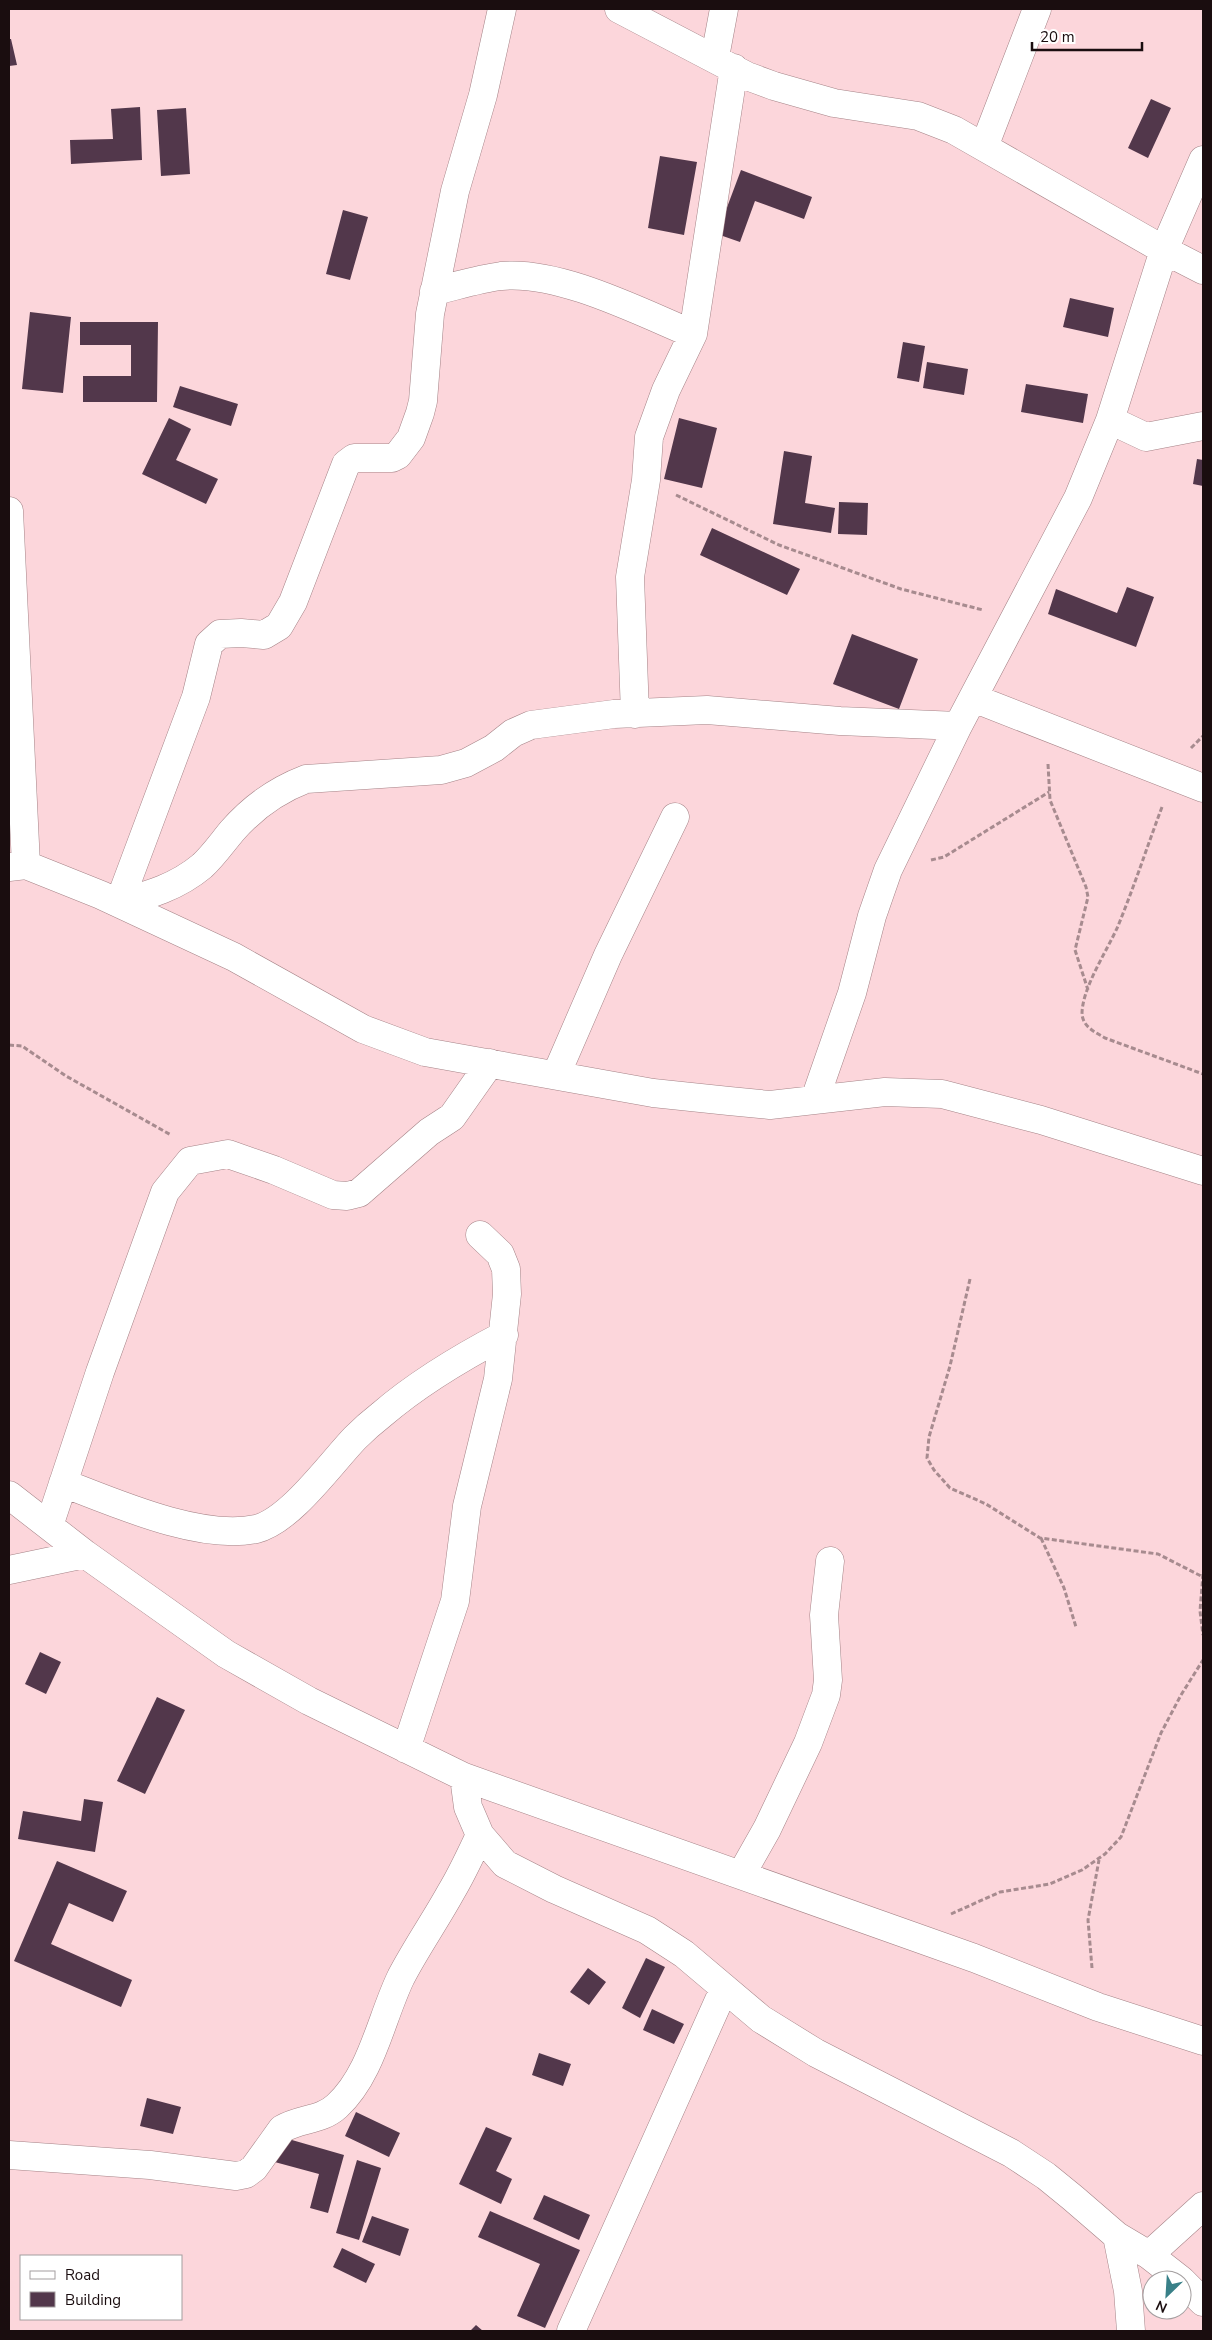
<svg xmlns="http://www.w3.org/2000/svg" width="1212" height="2340" font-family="'Nunito Sans',sans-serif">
<rect width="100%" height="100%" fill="#fcd6db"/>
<path fill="#52374b" d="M9,39H11L17,65L9,66Z
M1151,99L1171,108L1148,158L1128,148Z
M140,107L142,160L71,164L70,140L113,139L111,109Z
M186,108L190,174L161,176L157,110Z
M660,156L697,162L684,235L648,228Z
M741,170L812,197L804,219L755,201L740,242L717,234Z
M343,210L368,217L350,280L326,274Z
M1070,298L1114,308L1108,337L1063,327Z
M30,312L71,317L63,393L22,389Z
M80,322H158L157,402H83V376H131V345H80Z
M903,342L925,346L919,382L897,378Z
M927,362L968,369L964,395L923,388Z
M1026,384L1088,394L1083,423L1021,412Z
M180,386L238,404L231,426L173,407Z
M169,418L191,429L176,460L218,479L206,504L142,474Z
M679,418L717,428L702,488L664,479Z
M784,451L812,456L805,503L835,508L831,533L773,524Z
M1197,459L1203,460V486L1193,484Z
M839,502L868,503L867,535L838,534Z
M712,528L800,569L787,595L700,555Z
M1127,587L1154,597L1136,647L1048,614L1056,589L1117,613Z
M852,634L918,659L899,709L833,684Z
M40,1652L61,1662L46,1694L25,1684Z
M157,1697L185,1710L145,1794L117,1781Z
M84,1799L103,1802L95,1852L18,1839L23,1811L81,1821Z
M57,1861L127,1891L113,1922L69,1903L51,1944L132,1980L121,2007L14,1961Z
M646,1958L665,1967L640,2018L622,2008Z
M588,1968L606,1982L589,2005L570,1992Z
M652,2009L684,2024L674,2044L643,2030Z
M539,2053L571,2064L563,2086L532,2075Z
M147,2098L181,2107L173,2134L140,2126Z
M356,2112L400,2133L389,2157L345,2136Z
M486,2127L512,2138L496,2171L512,2179L501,2204L459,2184Z
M278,2136L344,2155L328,2213L310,2208L319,2174L271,2161Z
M357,2160L381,2168L359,2240L336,2233Z
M544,2195L590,2215L579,2240L533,2219Z
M490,2211L580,2250L545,2328L517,2316L540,2264L478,2237Z
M372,2216L409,2229L400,2256L362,2242Z
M342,2248L375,2264L366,2283L333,2267Z
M476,2325L483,2331H470Z"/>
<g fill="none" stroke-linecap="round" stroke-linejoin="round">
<defs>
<path id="minor" d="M619,9L747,76L774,86L834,103L918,116L954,130L1164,250L1203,270
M715,57L724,9
M984,147L1037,9
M434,291C456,286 479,279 501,276C559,270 640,312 693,334
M1110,420L1146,437L1203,426
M9,511L26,865
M973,698L1203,788
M635,714L630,577L646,480L649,437L666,390L693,334L734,68
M9,867L26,865L101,895L234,957L363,1029L425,1052L653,1093L729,1101L770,1105L885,1092L942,1094L1041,1120L1203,1171
M119,903L196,697L209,644L220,634L241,633L264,635L279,626L293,602L346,464L354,458H392L398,455L411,438L420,413L423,401L430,314L455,191L483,95L502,9
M119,903C149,895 177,887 202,866C213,856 222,843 232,831C253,807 277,790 306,779L441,770L466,763L494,748L513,733L531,725L614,714L707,710L840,721L958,726
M556,1075L608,955L675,817
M815,1099L852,993L872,916L888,870L958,726L1078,498L1110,420L1164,250L1203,160
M63,1483C115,1503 201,1541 256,1529C290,1521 331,1463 355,1438C363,1430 372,1422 381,1415C418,1383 460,1358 504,1335
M9,1495L85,1554L226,1654L309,1701L464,1777L974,1958L1098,2007L1203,2041
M49,1526L100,1372L165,1192L190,1161L228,1154L274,1170L333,1195L347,1196L359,1193L429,1132L452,1117L490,1063
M9,1570L85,1554
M406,1749L455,1601L467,1506L498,1379L507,1294L506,1269L500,1254L480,1235
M464,1777L468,1807L480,1835L505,1864L554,1889L647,1930L684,1954L761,2019L816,2053L1011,2153L1046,2176L1073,2198L1117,2236L1128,2291L1131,2331
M741,1875L767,1829L808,1743L826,1695L828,1680L824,1615L830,1561
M9,2155L150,2165L236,2176L246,2174L254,2168L282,2129C300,2118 321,2121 337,2106C372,2074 381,2018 401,1977C416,1948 435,1921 451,1892C462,1874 471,1854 480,1835
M1117,2236L1149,2255L1181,2280
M1149,2255L1203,2206
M1182,2281L1203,2302
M571,2331L724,1989"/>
</defs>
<use href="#minor" stroke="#a58387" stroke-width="29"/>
<path stroke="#a78b8f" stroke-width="3" stroke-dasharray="5 2.5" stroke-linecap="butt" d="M676,495L779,545L901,589L983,610
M1191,748L1203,736
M1048,764L1050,800L1086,887L1088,897L1075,950L1088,990
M1162,807C1147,847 1134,887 1118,926C1107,951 1082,988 1082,1014C1083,1027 1095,1032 1105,1038L1203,1074
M931,860L944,857L1049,792
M9,1045L22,1046L66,1076L171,1135
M970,1279L950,1366L929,1437L927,1458L934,1470L950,1488L986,1504L1040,1538L1158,1554L1203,1577
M1041,1538L1064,1588L1076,1627
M1203,1574L1200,1611L1203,1635
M951,1914L1000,1892L1050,1884L1082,1870L1105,1854L1121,1837L1161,1733L1181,1695L1203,1660
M1092,1968L1088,1920L1099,1860"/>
<use href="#minor" stroke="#fff" stroke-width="28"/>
</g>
<rect width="1212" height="2340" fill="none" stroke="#1a0d0f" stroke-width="20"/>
<rect x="20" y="2255" width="162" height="65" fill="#ffffff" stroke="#a39e9f"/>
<rect x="30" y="2271" width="25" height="8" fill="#ffffff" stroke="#a39e9f"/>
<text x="65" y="2280" font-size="15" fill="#1a0d0f">Road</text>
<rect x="30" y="2292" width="25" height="15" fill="#52374b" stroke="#a39e9f"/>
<text x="65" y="2305" font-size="15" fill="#1a0d0f">Building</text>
<g transform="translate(1167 2295) rotate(205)"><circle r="24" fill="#ffffff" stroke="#a39e9f"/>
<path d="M0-4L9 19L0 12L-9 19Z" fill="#398088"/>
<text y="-8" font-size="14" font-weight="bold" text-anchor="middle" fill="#1a0d0f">N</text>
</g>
<path d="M1032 42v8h110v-8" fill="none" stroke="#1a0d0f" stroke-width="2.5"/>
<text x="1040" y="42" font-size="15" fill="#1a0d0f" stroke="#ffffff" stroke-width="4" paint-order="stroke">20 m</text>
</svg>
